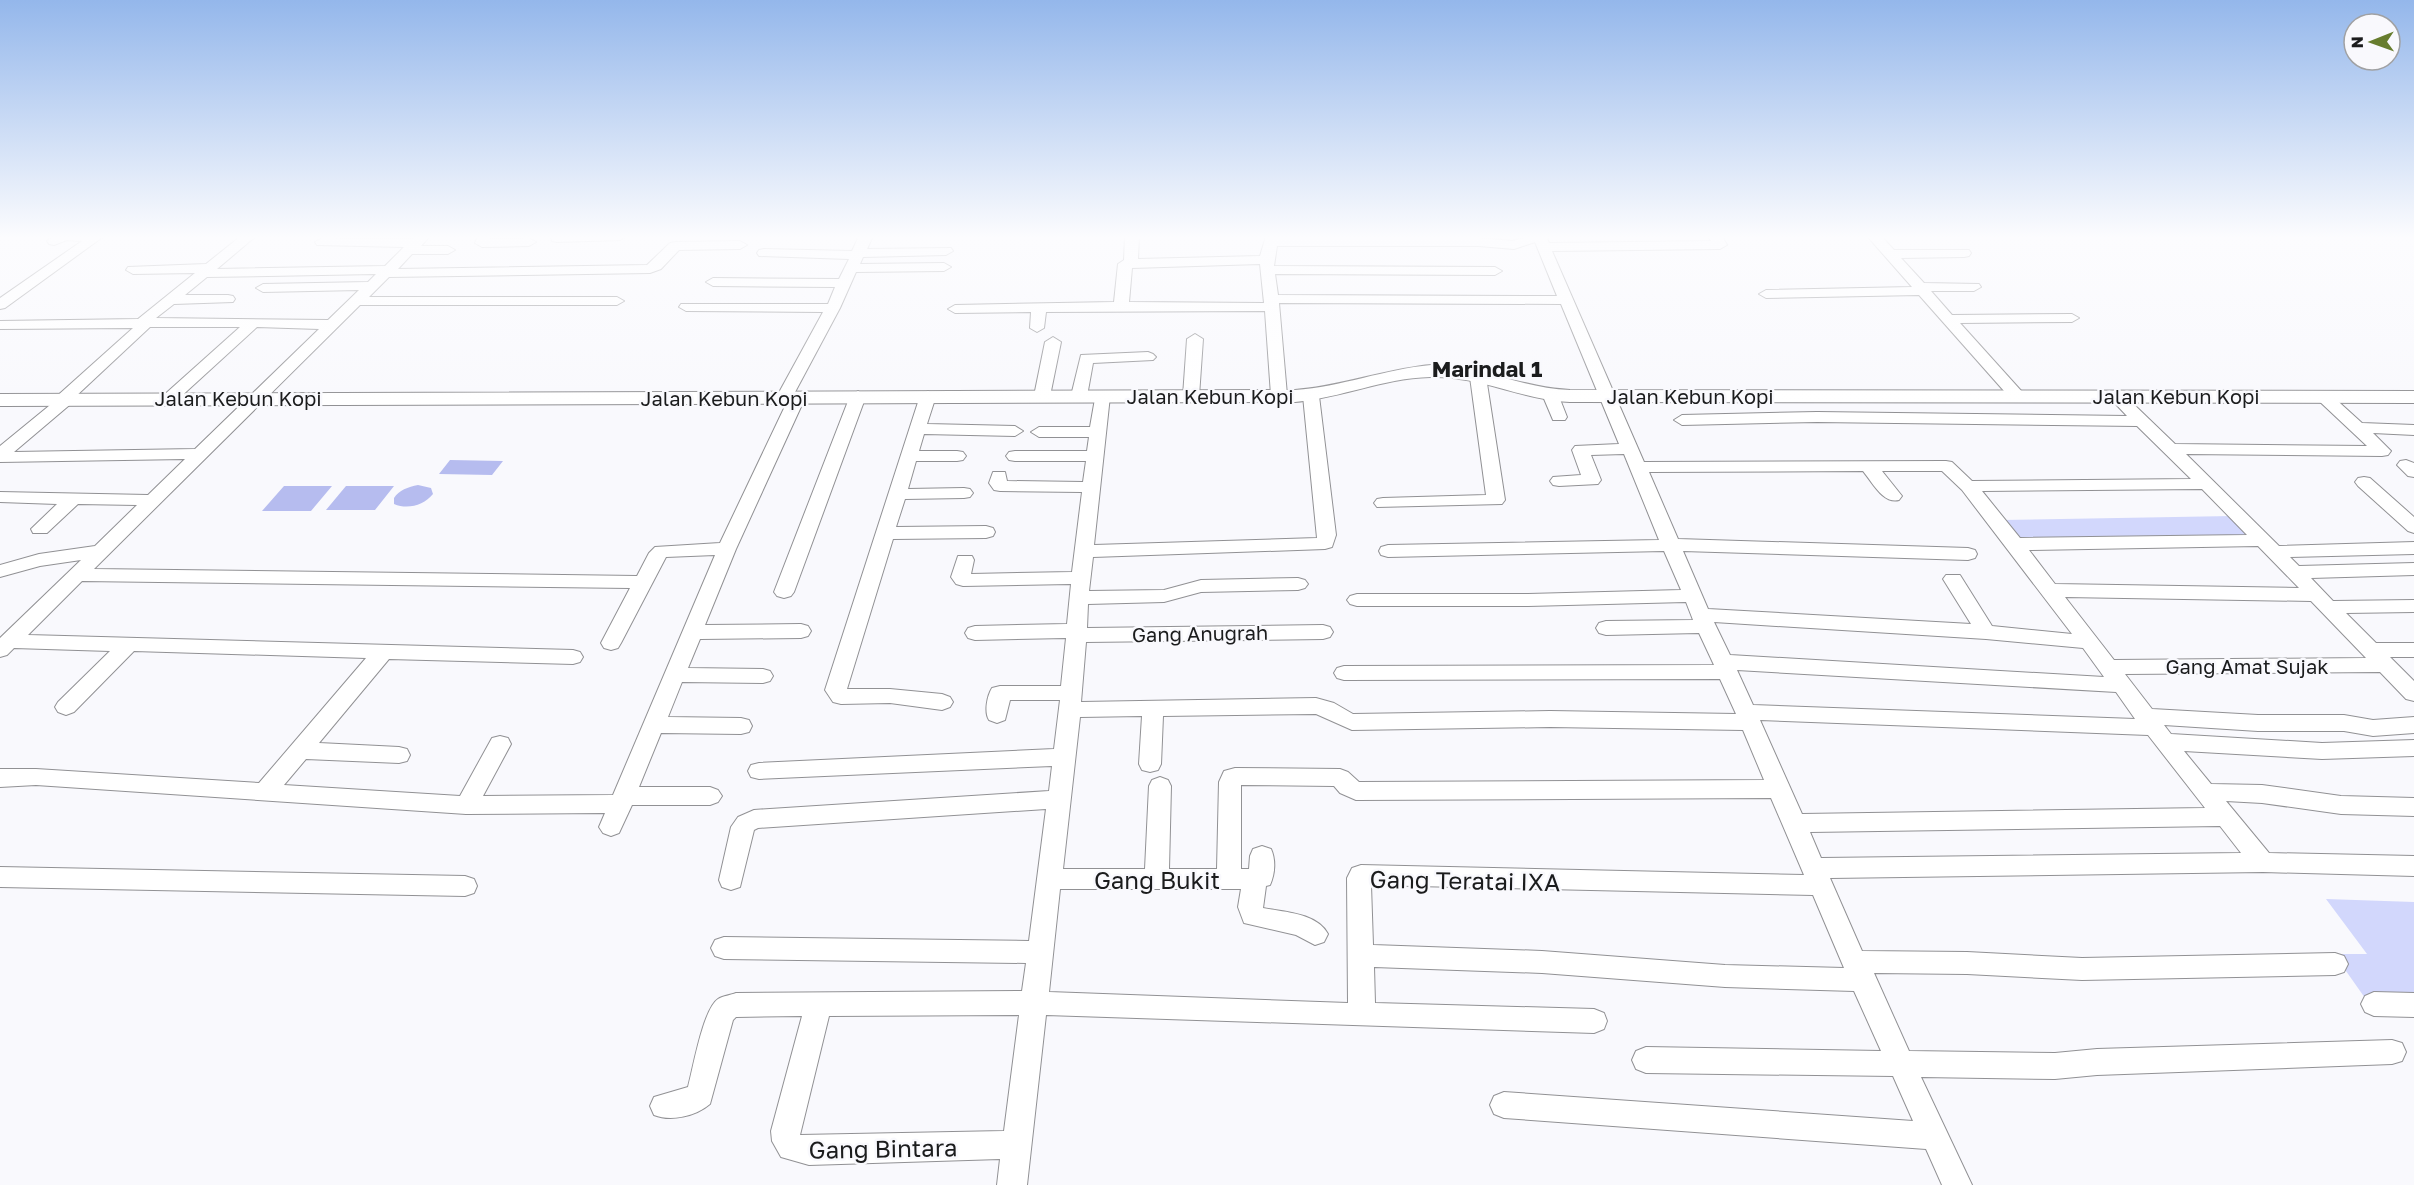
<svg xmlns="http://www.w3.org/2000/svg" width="2414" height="1185" font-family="'Golos Text',sans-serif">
<rect width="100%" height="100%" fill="#f9f9fd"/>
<path fill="#d2d7fc" d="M2232,516L2253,536L2017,540L2002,520Z
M2326,899L2414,902V1003L2365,998L2334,954H2367Z"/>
<path fill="#b6bcef" d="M450,460L503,461L492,475L439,474Z
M418,485L431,488L433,494C424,505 408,510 394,504V498C399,490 408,487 418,485Z
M284,486H332L311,511H262Z
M346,486H394L375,510H326Z"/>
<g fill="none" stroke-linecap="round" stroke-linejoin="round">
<defs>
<path id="minor" d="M54,236H104L5,308L0,309V298L82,241L67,240L54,245L49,244L47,241Z
M241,236H256L217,269L385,266L404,247L317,245L315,242L322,238L412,239L416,236H430L421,246H448L455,250L448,254H412L398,269L647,265L670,243L675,242L740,241L747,245L740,249L679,250L661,269L650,273L389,277L369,297H617L624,301L617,305H360L94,569L637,576L649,553L655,547L720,543L787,402L778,401L776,398L823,312L686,311L679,307L681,304H828L835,287L713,286L706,282L713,278L839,279L849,259L759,256L757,253L759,250L764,249L852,251L859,236H873L867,249L951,248L953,251L946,255L863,257L860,264L944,263L951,267L944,271L856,272L840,308L794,394L803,395L805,398L736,549L705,625L801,624L808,626L811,631L808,636L801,638L700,639L688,668L763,669L770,671L773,676L770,681L763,683L682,682L668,717L741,718L749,720L752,726L749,732L741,734L661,733L639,787H710L718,790L722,796L718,802L710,805H632L619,833L611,836L603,833L599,827L605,813L466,814L36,785L0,787V769H36L259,783L366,658L134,651L74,712L66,715L58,712L55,707L58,702L110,651L14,648L7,655L0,657V638L81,560L40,566L0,577V565L39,554L95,546L137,505L78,504L47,533H33L31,529L57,504L0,502V492L148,495L185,459L0,462V446L55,401L56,397L133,328L0,329V321L138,319L195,273L133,274L126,270L128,267L206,264ZM376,274L368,282L263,284L256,288L263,292L359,290L328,320L156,318L174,304L233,302L235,299L233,296L228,295H185L207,277ZM150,327H240L164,395L162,398L170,403L176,401L257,327L319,329L195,449L14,452L73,402L74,398ZM715,555L613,795L483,796L511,744L508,738L500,736L492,738L460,796L284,785L306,759L399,763L407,761L410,755L407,749L399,747L319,743L389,659L573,664L580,662L583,657L580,652L573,650L28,635L82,581L630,588L601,643L604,648L611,650L618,648L621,643L666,557Z
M478,236H492L490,239L529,238L536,242L529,246L482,247L475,243Z
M551,236H627L620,240L557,242L552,241Z
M1125,236H1139L1138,259L1260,256L1266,236H1280L1279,238H1479L1513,241L1530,236H1546L1549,243L1711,241L1708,236H1722L1727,245L1720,249L1552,251L1644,462L1946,461L1952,462L1972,481L2191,479L2137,426L1817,422L1682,425L1674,420L1682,415L1817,412L2127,416L2109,397L2117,392L2123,394L2175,444L2367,446L2318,400L2316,397L2318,394H2330L2362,423L2414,425V435L2373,433L2391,451L2388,455L2382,456L2186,454L2279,546L2414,542V554L2290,557L2299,566L2414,563V575L2311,578L2333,601L2414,600V612L2346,613L2376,643H2414V657H2390L2414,681V701L2406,699L2380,672L2125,674L2152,709L2258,715H2344L2373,720L2414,717V733L2373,736L2344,731H2258L2164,725L2171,734L2322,743L2414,740V756L2322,759L2184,751L2211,784L2262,785L2341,796L2414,798V816L2341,814L2262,803L2226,801L2269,853L2414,856V876L2263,872L1830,878L1862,951L1967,952L2082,958L2335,953L2344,956L2348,964L2344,972L2335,975L2082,980L1967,974L1874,973L1909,1051L2055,1053L2097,1049L2392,1040L2402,1043L2406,1052L2402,1061L2392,1064L2097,1075L2055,1079L1921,1077L1972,1185H1942L1926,1149L1504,1118L1494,1114L1490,1105L1494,1096L1504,1092L1913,1121L1893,1076L1646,1073L1636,1069L1632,1060L1636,1051L1646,1047L1881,1051L1854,991L1725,987L1542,973L1374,967L1375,1003L1594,1009L1604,1013L1607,1021L1604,1029L1594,1033L1046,1015L1027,1185H997L1000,1159L809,1165L781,1157L772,1141L771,1131L802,1016L736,1017L733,1020L710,1104C696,1116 671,1122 654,1115L650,1106L654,1097L688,1087C693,1069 703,1009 718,999C723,996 731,995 736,993L1022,991L1026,963L724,959L715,956L711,948L715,940L724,937L1029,941L1046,809L758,828L754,830L740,887L731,890L722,887L719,880L731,827L738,817L754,810L1049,791L1052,766L759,779L751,777L748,771L751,765L759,763L1054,749L1060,700H1010L1005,720L997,723L989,720C984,712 987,696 992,688L1000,686H1061L1066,638L975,640L968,638L965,633L968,628L975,626L1067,624L1071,584L963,586L956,584L951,577L958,556H972L974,560L971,574L1072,572L1082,492L1000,491L994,490L989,483L993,472H1005L1007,481L1083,482L1086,461H1015L1009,460L1006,456L1009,452L1015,451H1087L1089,437H1039L1031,432L1039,427H1090L1096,393L1102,391L1110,396L1094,545L1317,538L1303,396L1311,391L1319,396L1336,535L1332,547L1325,549L1093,557L1089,591L1164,590L1201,580L1298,578L1305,580L1308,584L1305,588L1298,590L1201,592L1164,602L1088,604L1087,628L1323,625L1330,627L1333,632L1330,637L1323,639L1086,642L1081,702L1316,698L1334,703L1353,714L1550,711L1736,714L1720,679L1344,680L1337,678L1334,673L1337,668L1344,666L1714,665L1699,633L1606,635L1599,633L1596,628L1599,623L1606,621L1693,620L1686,602L1528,606H1357L1350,604L1347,600L1350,596L1357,594H1528L1681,590L1664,551L1388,557L1381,555L1379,551L1381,547L1388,545L1659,540L1624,454L1591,455L1601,480L1598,484L1559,486L1553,485L1550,481L1553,477L1581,475L1572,450L1575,446L1619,444L1561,304L1279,303L1287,395L1279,400L1271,395L1265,311L1046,312L1044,328L1037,332L1030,328L1031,312L955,313L948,309L955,305L1114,302L1118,264L1124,260ZM1535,242L1557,296L1278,295L1275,274L1495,275L1502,271L1495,267L1274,266L1277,246H1479L1514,249ZM1260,264L1264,303L1129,302L1132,268ZM1863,471C1873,483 1883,504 1899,500L1902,496L1882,471H1942L1962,490L2072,634L1992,626L1960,575H1946L1943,579L1971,624L1708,609L1683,551L1968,560L1975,558L1977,554L1975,550L1968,548L1678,539L1649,472ZM2202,489L2247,535L2020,538L1982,491ZM2258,546L2299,588L2055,584L2029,550ZM2065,597L2311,601L2366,658L2114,660ZM1714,622L1986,639L2083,648L2104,677L1730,655ZM1737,670L2116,692L2135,719L1753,705ZM1316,714L1352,730L1550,727L1743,730L1764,780L1359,782L1348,772L1340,769L1235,768L1224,771L1219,782L1217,869H1169L1171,786L1168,780L1160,777L1152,780L1149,786L1145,869H1063L1080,717L1142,716L1139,764L1142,770L1150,772L1158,770L1161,764L1163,716ZM1760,720L2148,735L2205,808L1802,814ZM1241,785L1334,786L1340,793L1356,800L1771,798L1804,875L1361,865L1352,868L1347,878L1348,1003L1049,992L1060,889H1241L1238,907L1244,923L1296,935L1315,945L1324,942L1328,934C1317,913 1284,912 1263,908L1266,886L1270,885C1275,874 1276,860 1271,849L1262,846L1253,849L1250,856L1249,869H1241ZM2220,826L2241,853L1821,858L1810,832ZM1371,885L1813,895L1844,968L1725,965L1542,951L1373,945ZM1019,1015L1004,1131L800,1135L829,1016Z
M1867,236H1881L1894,250H1969L1971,253L1969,256L1964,257L1901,258L1924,283L1979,284L1981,287L1974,291H1931L1952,315L2072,314L2079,318L2072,322L1960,323L2024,394L2026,397L2024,400H2012L1919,295L1766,298L1759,294L1766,290L1912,287Z
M1195,334L1203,339L1199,396L1191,401L1183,396L1187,339Z
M1053,337L1061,342L1050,396L1042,401L1034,396L1045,342Z
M1148,352L1153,354L1156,357L1153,360L1093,363L1087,396L1079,401L1071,396L1081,355Z
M1478,372L1486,377L1505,500L1502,504L1377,507L1374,503L1377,499L1383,498L1486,495L1470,377Z
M1550,389L1558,394L1567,417L1565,420H1553L1542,394Z
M858,391L866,396L794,592L791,596L784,598L777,596L774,592L850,396Z
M928,391L936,396L927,424L1015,426L1023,431L1015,436L924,434L919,451H957L963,452L966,456L963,460L957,461H916L908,489L964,488L970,489L973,493L970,497L964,498L905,499L896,527L986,526L993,528L995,532L993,536L986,538L893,539L847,689H890L942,694L950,697L953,702L950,707L942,710L890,703L841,704L833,702L825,690L920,396Z
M2406,460L2414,463V477L2408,476L2397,465L2400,461Z
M2364,477L2370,478L2414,517V533L2408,531L2358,486L2355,482L2358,478Z
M0,867L465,876L474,879L477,886L474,893L465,896L0,887Z
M2374,992L2414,993V1017L2374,1016L2365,1012L2361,1004L2365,996Z"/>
<path id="major" d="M1431,365C1479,366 1523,388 1570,390L2414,391V403L1570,402C1522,400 1478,375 1430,377C1384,378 1341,398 1295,402L0,406V394L1295,390C1341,387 1385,369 1431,365Z"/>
</defs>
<use href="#minor" stroke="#919194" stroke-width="2"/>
<use href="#major" stroke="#919194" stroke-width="2"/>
<use href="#minor" fill="#fff" fill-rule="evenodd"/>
<use href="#major" fill="#fff" fill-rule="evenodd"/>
</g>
<linearGradient id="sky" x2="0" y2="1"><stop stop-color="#94b7eb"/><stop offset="0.59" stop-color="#fcfcfe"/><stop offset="1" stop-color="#fcfcfe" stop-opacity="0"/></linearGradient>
<rect width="2414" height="402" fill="url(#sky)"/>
<g text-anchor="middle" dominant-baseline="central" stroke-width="5" stroke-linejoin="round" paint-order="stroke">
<g font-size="20" fill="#1b1c1d" stroke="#f9f9fd">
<text x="1210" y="396">Jalan Kebun Kopi</text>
<text x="1690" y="396">Jalan Kebun Kopi</text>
<text x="2176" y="396">Jalan Kebun Kopi</text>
<text x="238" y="398">Jalan Kebun Kopi</text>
<text x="724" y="398">Jalan Kebun Kopi</text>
<text transform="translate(1200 633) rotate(-1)">Gang Anugrah</text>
<text x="2247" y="666">Gang Amat Sujak</text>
</g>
<g font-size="22" font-weight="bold" fill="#1b1c1d" stroke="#f9f9fd">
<text x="1487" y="368">Marindal 1</text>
</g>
<g font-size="24" fill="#1b1c1d" stroke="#f9f9fd">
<text x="1157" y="879">Gang Bukit</text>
<text transform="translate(1465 880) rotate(1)">Gang Teratai IXA</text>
<text transform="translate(883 1148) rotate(-1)">Gang Bintara</text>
</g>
</g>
<g transform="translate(2372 42) rotate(269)"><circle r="28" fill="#f9f9fd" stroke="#a0a1a3" stroke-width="1.5"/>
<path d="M0-4.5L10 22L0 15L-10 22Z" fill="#677d2e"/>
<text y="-9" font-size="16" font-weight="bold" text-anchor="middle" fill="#1b1c1d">N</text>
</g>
</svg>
